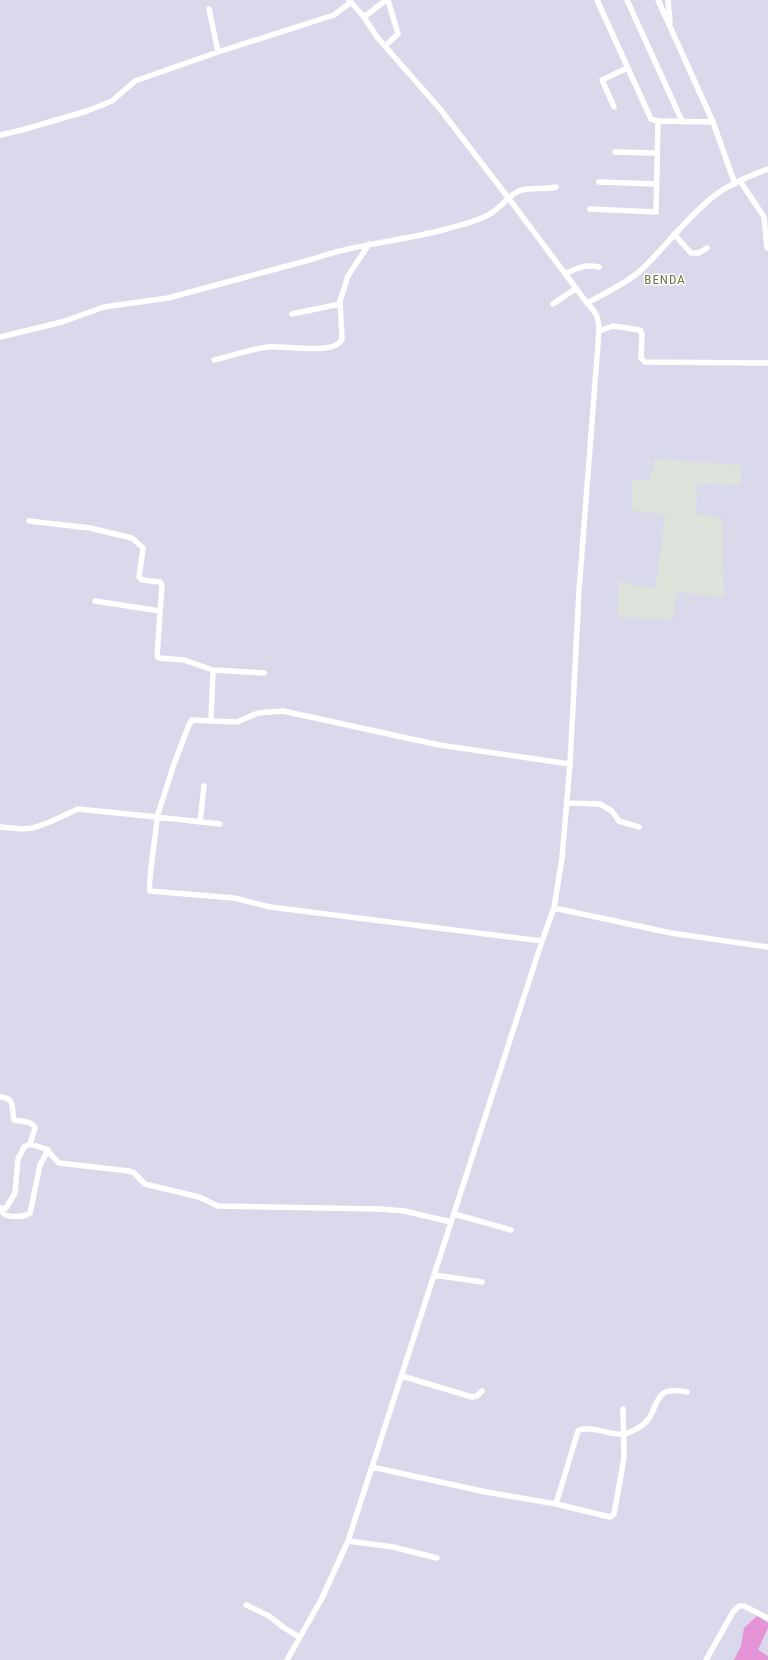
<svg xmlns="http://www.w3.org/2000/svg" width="768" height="1660" font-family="'Roboto Condensed',sans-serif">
<rect width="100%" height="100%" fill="#dad9eb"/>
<path fill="#dce3da" d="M655,459L741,465L740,485L697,483L696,514L722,518L724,597L677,592L673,620L617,617L620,582L656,588L665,514L632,511V480H650Z"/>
<path fill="#e493d6" d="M757,1616L768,1623V1628L758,1650L768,1656V1660H734L741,1646L744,1628Z"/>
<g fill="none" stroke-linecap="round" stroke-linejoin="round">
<path stroke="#fff" stroke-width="5.5" d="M349,0L364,17L377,37L440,109L513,204L587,303
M597,0L651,119L658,121L713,122
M627,0L682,121
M658,0L713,122L735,184
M668,0L670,23
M209,9L218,52
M364,17L386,0
M385,46L398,34L388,0
M614,107L602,80L627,68
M0,135L22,130L87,111L112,101L135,81L218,52L334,15L351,2
M615,152L657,153
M740,181L764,217L767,248
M599,182L656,184
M590,209L656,212L658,121
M674,234L691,253H699L707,248
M565,274C577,268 585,264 599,267
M553,304L575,289
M292,314L340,304
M599,331L613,326L640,330L642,334L641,358L645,362L768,363
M0,337L62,322L104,307L168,298L313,259C358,243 405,241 450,228C465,224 481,220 493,212C502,206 509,195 519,191C528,187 544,190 556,187
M214,360C232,356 250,349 268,347C284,345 335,356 342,339L340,301L348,276L369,244
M29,521L90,528L132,538L143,548L139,577L142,580L160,582L162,585L157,656L159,658L184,660L213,670L211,721L237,722L258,713L283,711L439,745L570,764
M95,601L160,611
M213,670L264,673
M211,721L192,720L189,725L174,764L157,817L220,824
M567,803L600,804L612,811L619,821L639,827
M200,822L204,786
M0,827L22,829L33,828L50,822L78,809L157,817C157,830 147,886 150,891L234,898L270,907L542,941
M554,908L671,933L768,947
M0,1097C16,1098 11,1108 14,1120C22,1122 31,1120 35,1128L30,1144
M0,1208H6L15,1193L18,1159L24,1147L30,1144L46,1149L59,1163L129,1171L134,1173L145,1184L199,1197L218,1206L380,1209L404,1211L451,1222
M0,1209C1,1210 3,1213 4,1214C10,1218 25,1217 30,1213L40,1165L48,1150
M454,1214L511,1230
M434,1275L482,1282
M402,1376L472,1397L477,1396L482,1391
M372,1467L486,1492L556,1504L610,1517L614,1514L624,1458L623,1409
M556,1504L578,1431C589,1424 611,1436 624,1434C628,1434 634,1430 638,1428C663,1415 647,1383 687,1392
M348,1541L393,1547L437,1558
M246,1605L269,1616L283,1627L299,1637
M287,1660L322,1598L348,1541L542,941L554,908L562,858L570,764L579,591L599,331C599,318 596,312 587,303C605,293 623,285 639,272C665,248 686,218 714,196C729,184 750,176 768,169
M706,1660L733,1612L739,1606H744L768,1618"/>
</g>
<g text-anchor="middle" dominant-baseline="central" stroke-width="3" stroke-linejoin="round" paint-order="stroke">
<g font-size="13" letter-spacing="1" fill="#697948" stroke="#fff">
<text x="665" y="279">BENDA</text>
</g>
</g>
</svg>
